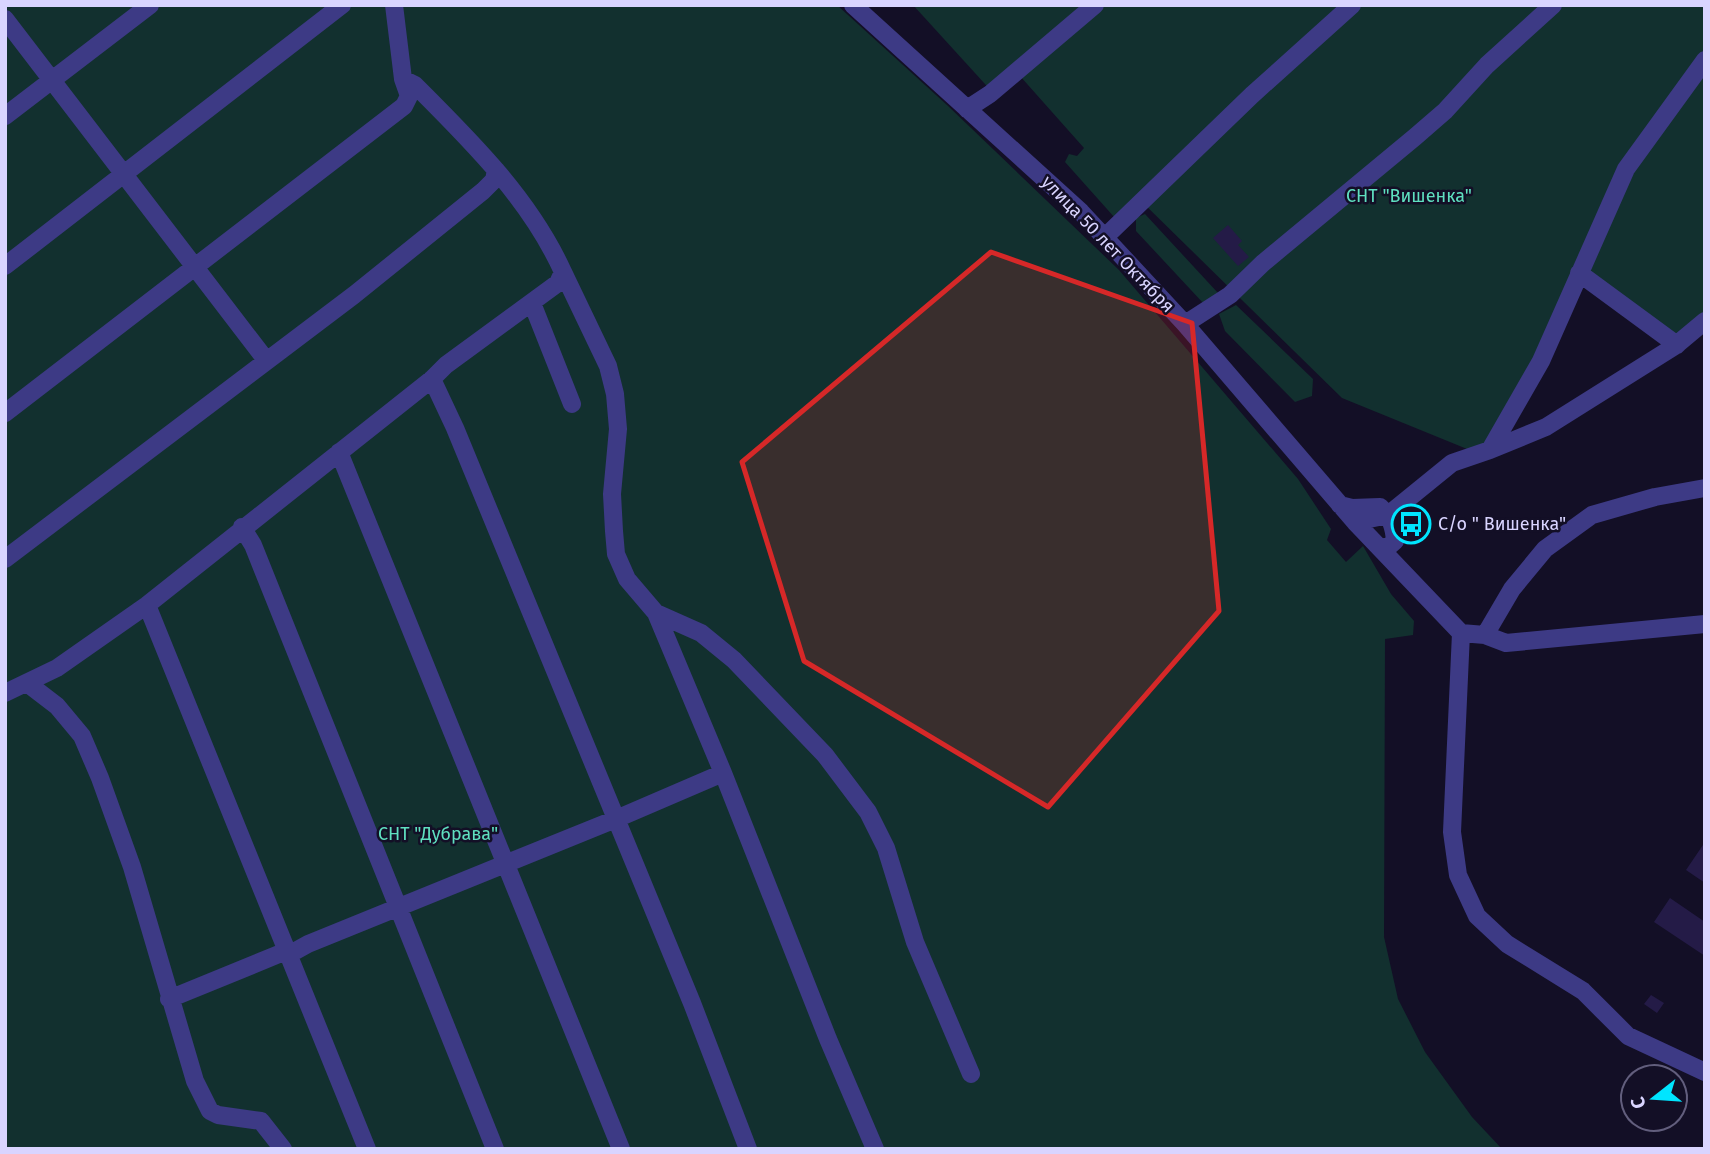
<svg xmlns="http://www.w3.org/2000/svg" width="1710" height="1154" font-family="'Fira Sans',sans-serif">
<rect width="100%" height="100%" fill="#130f26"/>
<path fill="#12302f" d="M5,5H837L947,105L1119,270L1298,479L1331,529L1327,540L1346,562L1363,546L1391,594L1414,621L1413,635L1385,639L1384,937L1398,999L1425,1052L1472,1117L1502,1149H5Z
M913,5H1705V314L1667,346L1580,282L1487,447L1472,451L1342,398L1139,199L1115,218L1065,162L1069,154L1077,156L1084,148L1020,76L995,95Z
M1145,214L1218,293L1204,304L1136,231V218Z
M1236,305L1313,379L1312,396L1295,402L1225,331L1219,314Z"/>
<path fill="#241b47" d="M1228,225L1242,241L1238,245L1249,257L1238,266L1213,238Z
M1705,842V883L1686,870Z
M1670,898L1705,922V956L1654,922Z
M1651,995L1664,1003L1657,1013L1644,1004Z"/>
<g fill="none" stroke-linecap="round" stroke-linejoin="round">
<path stroke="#3d3a85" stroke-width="18" d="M853,5L1081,212L1185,324L1355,522L1461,633L1485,635L1506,643L1705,624
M5,19L266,360
M967,109L990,94L1095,5
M5,116L150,5
M1105,237L1252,95L1352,5
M5,266L342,5
M563,272L608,366L615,394L618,429L612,494L614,531L616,554L627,579L656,613L701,633L734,660L825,755L868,812L886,848L915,942L971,1074
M1579,273L1677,345
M532,303L572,404
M1185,324L1230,295L1263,263L1415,137L1445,111L1487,65L1553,5
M432,379L455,428L692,1003L748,1149
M5,413L404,106L409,96L403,79
M1490,450L1541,361L1626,169L1705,60
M339,452L621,1149
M1340,505L1352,508L1380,507C1391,517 1394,527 1395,541L1387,548L1378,546
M1355,522L1388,515L1452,463L1490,450L1546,427L1675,346L1705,321
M242,527L253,545L495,1149
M5,559L354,295L483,191L494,180L496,170
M147,605L367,1149
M1461,633L1452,832L1458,875L1477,916L1507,944L1583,991L1628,1036L1705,1072
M1485,635L1512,589L1545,549L1592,515L1655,497L1705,488
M27,683L57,706L82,736L100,778L132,867L195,1081L210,1111L218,1115L261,1121L283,1149
M5,693L57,668L147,605L432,379L446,365L558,283L563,272C530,199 471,141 415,85L403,79L394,5
M723,773L828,1039L875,1149
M169,999L279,954H290L308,944L616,819L723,773L656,613"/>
</g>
<path fill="#d62828" fill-opacity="0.2" stroke="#d62828" stroke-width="5" stroke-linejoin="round" d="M991,252L1192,323L1219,611L1048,807L804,661L742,462Z"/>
<defs>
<symbol id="bus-ring" viewBox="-11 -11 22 22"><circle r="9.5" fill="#130f26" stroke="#00e5ff" stroke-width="1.5"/><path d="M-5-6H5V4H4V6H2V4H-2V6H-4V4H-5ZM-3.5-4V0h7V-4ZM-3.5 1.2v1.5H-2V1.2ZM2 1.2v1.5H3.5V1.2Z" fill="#00e5ff"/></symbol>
</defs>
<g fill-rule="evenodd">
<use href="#bus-ring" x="1389" y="502" width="44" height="44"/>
</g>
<g text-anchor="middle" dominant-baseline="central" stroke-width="5" stroke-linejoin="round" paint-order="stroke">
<g font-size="18" fill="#5fe0c0" stroke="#130f26">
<text x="1409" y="196">СНТ "Вишенка"</text>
<text x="438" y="834">СНТ "Дубрава"</text>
</g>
<g font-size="18" fill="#d9d4ff" stroke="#130f26">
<text transform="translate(1108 244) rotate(46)">улица 50 лет Октября</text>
</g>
<g font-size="18" fill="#d9d4ff" stroke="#130f26" text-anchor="start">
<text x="1438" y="524">С/о " Вишенка"</text>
</g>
</g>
<rect width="1710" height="1154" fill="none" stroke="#d9d4ff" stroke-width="14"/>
<g transform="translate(1654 1098) rotate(253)"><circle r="33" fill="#130f26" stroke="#625e7d" stroke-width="2"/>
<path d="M0-5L12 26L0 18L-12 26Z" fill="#00e5ff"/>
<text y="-10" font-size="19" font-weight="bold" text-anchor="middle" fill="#d9d4ff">С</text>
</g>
</svg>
